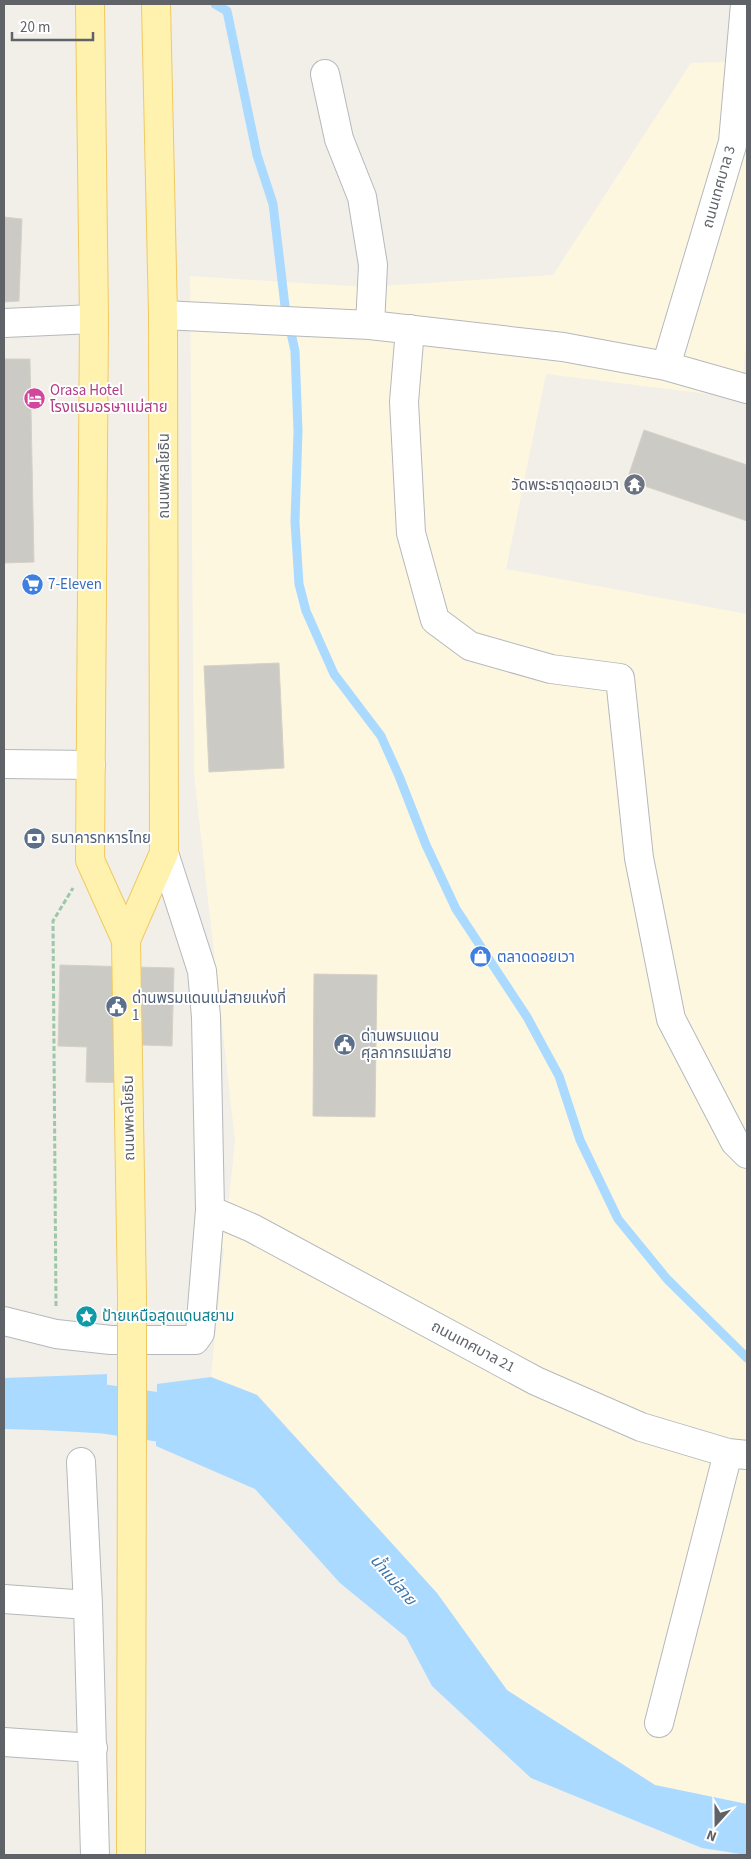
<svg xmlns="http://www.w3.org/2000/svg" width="751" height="1859" font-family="'Source Sans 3','Noto Sans Thai',sans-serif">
<rect width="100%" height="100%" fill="#f1efe8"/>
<path fill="#fef7e0" d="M747,61V333L741,398L546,374L506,569L747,614V1804L655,1785L507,1690L437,1593L258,1395L211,1377L224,1249L221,1247L225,1199L229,1200L235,1141L194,774L190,276L366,287L553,275L691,63Z"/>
<path fill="#aadaff" d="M110,1374L112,1432L4,1429V1378Z
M211,1377L257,1395L437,1593L507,1690L655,1785L747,1804V1855L702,1848L531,1778L432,1686L406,1637L340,1583L255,1489L156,1446L157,1384Z"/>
<path fill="#f1efe8" d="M107,1372L113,1374L115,1432L112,1435H107Z"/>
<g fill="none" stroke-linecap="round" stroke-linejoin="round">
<path stroke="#aadaff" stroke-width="9" d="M215,4L227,11L257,155L273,204L285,306L295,351L298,431L295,522L299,584L306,611L334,674L381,736L399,776L426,845L456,909L527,1017L559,1076L580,1140L618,1219L667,1279L747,1358"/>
<path stroke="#aadaff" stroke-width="49" d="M4,1403L104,1409L193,1422L221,1434"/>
</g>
<path fill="#cccac5" stroke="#d6d1c6" d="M4,217L22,219L19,301L4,302Z
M4,359H30L34,562L4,563Z
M644,430L747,465V521L627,480Z
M279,663L284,768L209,772L204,666Z
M60,965L174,968L172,1046L142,1045L141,1083L86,1082L87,1047L58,1046Z
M314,974L377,975L375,1117L313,1116Z"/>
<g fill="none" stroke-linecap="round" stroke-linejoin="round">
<defs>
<path id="minor" d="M325,74L339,139L362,197L373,265L370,325
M163,315L370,325L563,347L666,366L747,389
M4,323L94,319
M410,329L404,402L411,533L435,620L470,646L551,669L620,678L639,858L671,1019L735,1142L747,1154
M666,366L733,142L745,4
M4,764L91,765
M210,1210L252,1228L536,1381L641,1427L728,1453L747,1455
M4,1321L56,1334L111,1340H195L200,1333L210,1210L206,1017L202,971L164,853
M81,1462L88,1605L95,1855
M4,1599L88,1605
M659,1723L728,1453
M4,1742L93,1748"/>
<path id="major" d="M90,4L94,319L90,860L126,940L132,1296
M126,940L164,853L163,315L156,4
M131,1855L132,1418"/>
</defs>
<use href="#minor" stroke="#b5b8bc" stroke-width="30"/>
<use href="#major" stroke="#f2c960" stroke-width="30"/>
<path stroke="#9cc7a9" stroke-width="3" stroke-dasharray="5 2.5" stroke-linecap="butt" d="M56,1306L53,921L73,888"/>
<use href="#minor" stroke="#fff" stroke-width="28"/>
<use href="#major" stroke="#fff2af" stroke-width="28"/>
<defs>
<path id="major-bridge" d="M132,1296V1418"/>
</defs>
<use href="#major-bridge" stroke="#f2c960" stroke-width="30" stroke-linecap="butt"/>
<use href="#major-bridge" stroke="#fff2af" stroke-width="28"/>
</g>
<defs>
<symbol id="hotel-disc" viewBox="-11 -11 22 22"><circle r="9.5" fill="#d1479c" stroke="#fff"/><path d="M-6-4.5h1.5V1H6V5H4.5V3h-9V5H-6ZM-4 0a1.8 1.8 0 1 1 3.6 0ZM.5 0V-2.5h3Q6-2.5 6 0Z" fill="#fff"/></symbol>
<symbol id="temple-disc" viewBox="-11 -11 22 22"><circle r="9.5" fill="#6b7280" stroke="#fff"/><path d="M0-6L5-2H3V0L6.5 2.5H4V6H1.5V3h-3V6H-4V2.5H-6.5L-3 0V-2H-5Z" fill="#fff"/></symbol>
<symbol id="supermarket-disc" viewBox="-11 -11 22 22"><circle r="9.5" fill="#3f7fe0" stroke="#fff"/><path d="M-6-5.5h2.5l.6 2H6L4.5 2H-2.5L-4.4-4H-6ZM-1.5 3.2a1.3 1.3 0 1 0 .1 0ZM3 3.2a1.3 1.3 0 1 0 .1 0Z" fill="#fff"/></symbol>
<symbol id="bank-disc" viewBox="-11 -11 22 22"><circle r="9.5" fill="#5c6f8a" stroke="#fff"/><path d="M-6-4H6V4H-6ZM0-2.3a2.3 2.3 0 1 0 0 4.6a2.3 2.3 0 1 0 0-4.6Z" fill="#fff"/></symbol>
<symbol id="shop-disc" viewBox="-11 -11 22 22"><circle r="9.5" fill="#3f7fe0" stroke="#fff"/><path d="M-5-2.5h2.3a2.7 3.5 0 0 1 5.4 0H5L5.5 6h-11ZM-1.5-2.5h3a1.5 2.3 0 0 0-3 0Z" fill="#fff"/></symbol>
<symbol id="civic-disc" viewBox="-11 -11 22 22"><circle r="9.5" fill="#5c6f8a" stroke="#fff"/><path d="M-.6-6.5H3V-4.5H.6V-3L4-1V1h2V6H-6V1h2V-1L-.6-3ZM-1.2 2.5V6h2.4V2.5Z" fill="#fff"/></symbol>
<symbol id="sight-disc" viewBox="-11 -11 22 22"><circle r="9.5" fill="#0f9aa8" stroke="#fff"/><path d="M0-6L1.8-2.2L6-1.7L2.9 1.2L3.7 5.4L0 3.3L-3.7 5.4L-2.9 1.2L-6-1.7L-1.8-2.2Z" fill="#fff"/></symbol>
</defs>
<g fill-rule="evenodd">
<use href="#hotel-disc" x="22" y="386" width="25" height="25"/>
<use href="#temple-disc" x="622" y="472" width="25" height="25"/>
<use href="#supermarket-disc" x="20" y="572" width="25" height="25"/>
<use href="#bank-disc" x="22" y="826" width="25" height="25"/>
<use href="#shop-disc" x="468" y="944" width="25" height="25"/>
<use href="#civic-disc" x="104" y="994" width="25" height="25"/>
<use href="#civic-disc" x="332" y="1032" width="25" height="25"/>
<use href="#sight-disc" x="74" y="1304" width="25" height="25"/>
</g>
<g text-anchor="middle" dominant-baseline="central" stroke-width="4" stroke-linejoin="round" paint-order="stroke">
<g font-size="15" fill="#5f6368" stroke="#fff">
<text transform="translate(719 187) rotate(-74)">ถนนเทศบาล 3</text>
<text transform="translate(164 476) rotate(-90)">ถนนพหลโยธิน</text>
<text transform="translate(129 1118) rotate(-91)">ถนนพหลโยธิน</text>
<text transform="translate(473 1347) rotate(28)">ถนนเทศบาล 21</text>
</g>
<g font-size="15" fill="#b23c85" stroke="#fff" text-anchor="start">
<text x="50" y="390">Orasa Hotel<tspan x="50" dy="17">โรงแรมอรษาแม่สาย</tspan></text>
</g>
<g font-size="15" fill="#5b616d" stroke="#fff" text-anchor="end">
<text x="619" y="485">วัดพระธาตุดอยเวา</text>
</g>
<g font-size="15" fill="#366cbe" stroke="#fff" text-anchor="start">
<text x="48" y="584">7-Eleven</text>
<text x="497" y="957">ตลาดดอยเวา</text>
</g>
<g font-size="15" fill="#4e5e75" stroke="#fff" text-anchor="start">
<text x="51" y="838">ธนาคารทหารไทย</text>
<text x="132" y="998">ด่านพรมแดนแม่สายแห่งที่<tspan x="132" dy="17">1</tspan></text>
<text x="361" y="1036">ด่านพรมแดน<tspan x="361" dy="17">ศุลกากรแม่สาย</tspan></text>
</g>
<g font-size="15" fill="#0d838f" stroke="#fff" text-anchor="start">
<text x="102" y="1316">ป้ายเหนือสุดแดนสยาม</text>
</g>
<g font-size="16" font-style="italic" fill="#4174aa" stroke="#fff">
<text transform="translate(393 1580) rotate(49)">น้ำแม่สาย</text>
</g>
</g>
<rect width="751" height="1859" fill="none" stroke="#5f6368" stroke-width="10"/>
<g transform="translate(716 1824) rotate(201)" stroke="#ffffff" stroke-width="4" paint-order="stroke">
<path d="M0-4L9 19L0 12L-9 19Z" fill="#5f6368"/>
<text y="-8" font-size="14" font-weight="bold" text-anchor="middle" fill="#5f6368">N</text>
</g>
<path d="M12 32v8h81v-8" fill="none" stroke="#5f6368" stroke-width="2.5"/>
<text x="20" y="32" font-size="15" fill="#5f6368" stroke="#ffffff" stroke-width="4" paint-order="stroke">20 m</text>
</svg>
